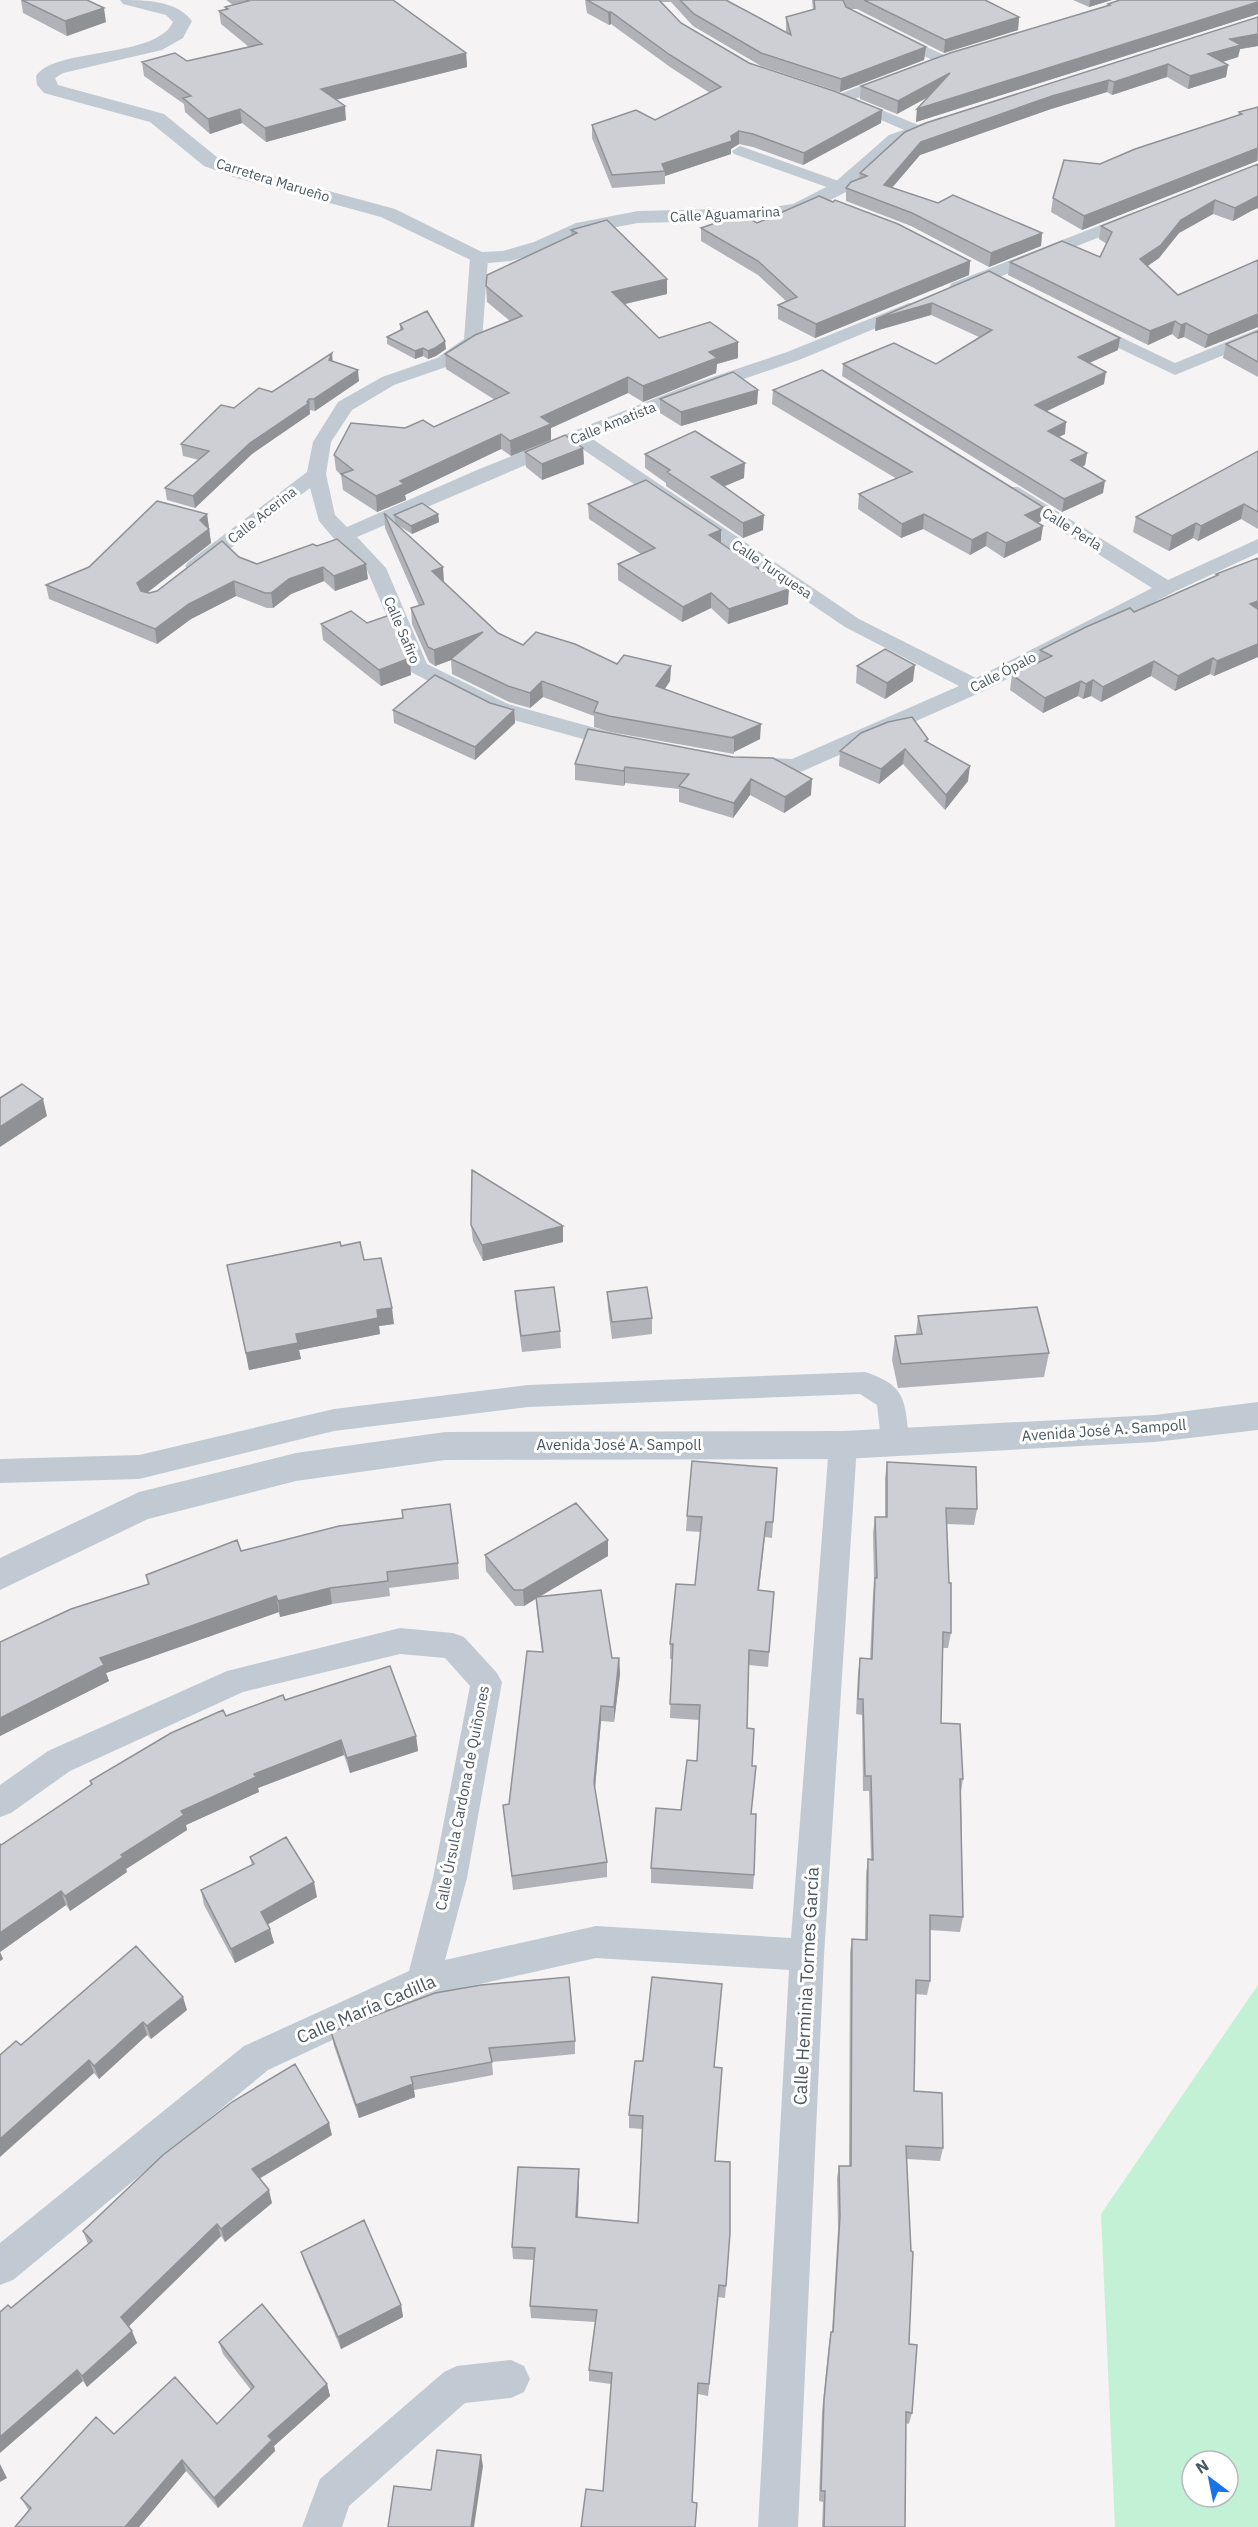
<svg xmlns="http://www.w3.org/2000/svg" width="1258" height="2527" font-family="'IBM Plex Sans',sans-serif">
<rect width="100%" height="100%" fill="#f5f3f3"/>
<path fill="#c3f1d5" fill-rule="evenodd" d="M1258,1985V2527H1115L1101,2214ZM1192,2461H1228V2497H1192Z"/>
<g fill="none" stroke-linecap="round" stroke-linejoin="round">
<path fill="#c1cad2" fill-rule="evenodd" d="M893,31L948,57L951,60L943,65L938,63L888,38L886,35L888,32Z
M895,73L900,75L903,78L900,81L855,99L923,127L925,130L923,133H911L842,103L834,102L832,99L834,96Z
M740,146L847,184L849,187L841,192L835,190L734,154L732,151Z
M1134,212L1140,213L1142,217L1140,221L964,291H952L949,287L952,283Z
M479,253L485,254L488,258L482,341L479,345L449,366L394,385L352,410L331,442L326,474L335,515L347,527L477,470L686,386L787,352L909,303L915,304L918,308L915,312L799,360L700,394L591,438L859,619L976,678L1152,588L1004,495L1001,491L1004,487H1018L1168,580L1258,539V553L1174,592L984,691L803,771L795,773L744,769L741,764L744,759L752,757L792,759L959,686L845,627L575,444L357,537L386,568L427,664L508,704L628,737L631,742L628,747L620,749L492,714L411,672L367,570L335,540L319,521L310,488L202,570H188L185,566L188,562L307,472L313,442L338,402L382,377L437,358L464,339L470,258L473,254Z
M1087,321L1175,363L1258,329V341L1175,375L1081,330L1078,326L1081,322Z
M865,1372C895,1382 904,1391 907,1421C908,1431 910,1438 905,1448L895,1451L885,1448L881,1440L877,1405L860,1394L528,1407L334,1431L139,1479L0,1483V1459L139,1455L334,1409L528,1385Z
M843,1434L853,1437L857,1445L824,1955L798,2527H758L789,1970L596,1958L427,1996L268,2070L13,2280L0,2285V2243L244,2046L409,1971L433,1878L470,1686L445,1658L400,1654L243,1692L70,1771L11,1813L0,1817V1785L48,1751L227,1671L400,1628L453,1633L464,1637L497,1673L502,1682L467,1878L445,1960L596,1926L791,1938L829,1445L833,1437Z
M511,2360L524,2366L530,2379L524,2392L511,2398L465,2403L349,2506L342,2527H302L320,2479L444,2372L457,2366Z"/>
<path fill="#c1cad2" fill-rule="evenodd" d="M120,0C145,0 176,0 192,21L183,38L162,50L63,73L55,78L58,85L164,114L218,158L251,170L395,209L482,252L503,251L534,242L576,223L638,211L766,208L793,204L834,183L889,135L941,117L948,119L951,123L948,127L903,143L848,191L805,213L766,220L638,223L589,232L548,250L511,261L479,264L381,217L237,178L204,166L150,122L44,93L37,85L36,76C55,47 156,59 173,22L166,15L123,4Z
M1258,1402V1430L1155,1442L843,1459L445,1460L296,1481L148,1519L0,1590V1558L139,1492L296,1453L445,1432L843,1431L1155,1415Z"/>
</g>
<path fill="#b0b2b7" d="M21,0L106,22L67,36L23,13Z
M226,0H393L466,53L467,67L336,100L346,120L266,142L242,123L210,134L185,112L184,104L144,76L142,62L187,61L249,47L221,24L219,11L225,9V7L233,5Z
M585,0H726L786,32V17L813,10L812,0H985L1019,17L1018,30L944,53L857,9H850L926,47L924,60L840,92L761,66L693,26L671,2H661L681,23L749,63L882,110L881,123L803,165L753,147L739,144L731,149V154L665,176V184L612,188L592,138V125L655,120L710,93L670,67L611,24L609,25L587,13Z
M1073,0H1112L1089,7Z
M1258,0V14L916,122L917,109L928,97L897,114L860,99L861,86L1108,5V4Z
M1258,17V46L1240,49L1238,57L1223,62L1228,65L1226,77L1188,89L1167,77L1112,95L1107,92L1051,109L920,155L892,188L938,203L1042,233L1041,246L989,267L911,226L846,201V188L859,179L860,173Z
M1258,107V161H1257L1082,230L1051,212L1053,198L1100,164L1238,115L1239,112Z
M1258,164V208L1251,211L1233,221L1213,214L1179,233L1159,258L1147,266L1178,295L1258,260V327L1205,348L1184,337L1178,339L1172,334L1148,345L1008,275L1010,262L1100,257L1107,244L1099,239L1101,226Z
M833,202L970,261L969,275L815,338L778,319V305L786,301L758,275L701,241V228L757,223Z
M607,220L667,294L625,304L659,338L738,342V358L717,364L716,373L643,402L628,393L551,428V440L511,456L501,449L405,495L406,500L377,512L343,490L341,475L336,470L334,455L405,428L434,427L495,400L446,369L445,354L510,321L487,302L486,286L571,236V230Z
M989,271L1118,350L1089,363L1104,384L1047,411L1065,434L1059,437L1087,453L1085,465L1082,467L1103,493L1062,512L842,376L843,364H936L979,337L931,315L875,331Z
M400,324L446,349L436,356L428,359L423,356L415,359L387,344V337L400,331Z
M1258,331V377L1223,358L1226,344Z
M333,361L359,381L315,411L310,410V414L252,454L195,508L167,500L165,488L199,460L183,456L181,444L234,408L272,392Z
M758,390L757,404L681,426L660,413V399Z
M773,390L1043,507L1041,521L1038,523L1041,540L1004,558L986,546L970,555L923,529L901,538L858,509L859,494L897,479L772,404Z
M583,448L584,464L542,480L526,467L525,452Z
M1258,451V529L1241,519L1198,541L1193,538L1169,551L1133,532L1136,517Z
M645,454L744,478L724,486L763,530L743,538L666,486V483L645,468Z
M588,504L721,530V543L788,604L728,624L711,608L682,622L618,580V564L641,554L589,519Z
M384,513L395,523L394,515L438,514L439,522L412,534L396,524L444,582L498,633L523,645L617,664L671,666L670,681L665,689L760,739L734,752V754L610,732L594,727V716L543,697L530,708L509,702L452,674L451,660L435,666L429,662L412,624L411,608L419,606L385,528Z
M207,514L211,543L147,593H149L157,591L239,557L257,564L317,546L368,579L335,591L324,581L291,594L273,608H267L236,596L191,619L157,644L49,599L46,585L89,567Z
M1258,557V657L1214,676L1210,674L1175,691L1151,676L1101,702L1091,696L1083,699L1078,696L1043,713L1010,690L1012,675L1038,662L1040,650L1134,612L1216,576V574L1258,558Z
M321,624L411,675L381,686L323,640Z
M857,666L913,681L885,699L856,683Z
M490,703L514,710L515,723L475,760L394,723L393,710Z
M588,729L811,795L784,813L750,795L733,818L679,802V789L625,783L624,786L575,780V764Z
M928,739L927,743L968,781L945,810L903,764L879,784L839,766L840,751Z
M471,1225L563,1242L483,1261L473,1241Z
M341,1246L364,1260L394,1324L379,1326L380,1334L299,1350L301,1359L249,1370L227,1265Z
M515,1291L560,1331L561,1348L522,1352L516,1307Z
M607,1292L652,1318V1334L612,1339L608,1308Z
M918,1316L1049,1353L1044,1377L898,1388L892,1360L895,1336L916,1334Z
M887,1462L977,1509L974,1525L946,1524L951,1633L948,1648H942L941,1723L963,1779L961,1792L963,1917L960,1932L930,1930V1981L927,1995L915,1994L914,2091L943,2148L940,2161L907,2159L909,2344L912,2413L909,2424L905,2423V2527H822L823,2502L819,2501L822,2412L829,2343L831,2332H832L838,2229L837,2178L839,2166H849L850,1953L852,1939L865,1940L866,1874L868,1859L871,1860L869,1791H863L862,1715L856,1714L858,1673L860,1658L870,1659L873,1594L874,1580L873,1533L875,1517H885V1478Z
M777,1468L772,1538L765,1537L759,1590L774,1592L768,1667L749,1665L747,1728L754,1875L753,1889L651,1883V1868L681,1810L697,1761L700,1720L670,1718L672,1659H670V1644L695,1585L701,1532L686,1531L687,1516Z
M241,1551L458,1563L459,1579L389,1588L390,1596L332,1604L280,1617L279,1612L106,1673L109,1681L0,1736V1642L148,1584L146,1575Z
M485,1555L608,1556L538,1597L612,1658H619L620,1674L614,1722L601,1721L595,1789L607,1862V1877L513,1890L503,1805L509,1804L542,1652L537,1613L536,1598L524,1606H515L486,1571Z
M285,1700L416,1736L418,1751L350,1773L344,1755L258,1788L259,1792L186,1825L187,1830L126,1869L127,1872L70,1911L66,1905L0,1952L3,1959L0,1961V1844L1,1845L91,1785L90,1781L226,1716Z
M250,1857L317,1897L268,1924L274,1943L235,1963L204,1905L201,1890L252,1865Z
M187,2010L151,2039L147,2035L99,2079L94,2073L21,2045Z
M331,2032L575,2041V2054L492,2062L493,2075L414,2090L415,2097L359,2118L334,2046Z
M715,2067V2161L730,2233L725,2298L718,2297L708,2396L698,2394L603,2491L611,2384L589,2381V2370L595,2322L531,2318L530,2306L534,2260L513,2259L512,2247L579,2169V2181L578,2218L638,2223L643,2129L629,2128V2115Z
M332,2135L259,2179L272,2203L225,2242L221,2236L128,2327L137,2343L87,2387L83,2381L11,2308L88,2244L83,2231Z
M301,2252L401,2305L403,2317L341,2349L305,2264Z
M219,2342L327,2384L330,2396L274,2446L275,2451L218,2508L186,2471L139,2527H15L29,2511L21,2498L114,2434L217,2424L251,2390L223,2354Z"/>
<path fill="#909195" d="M1090,0H1112L1089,7Z
M1258,2V14L916,122L917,109Z
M104,8L106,22L67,36L65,21Z
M608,12H611V24L609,25Z
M1019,17L1018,30L944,53L945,40Z
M1258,34V46L1240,49L1238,57L1206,67L1208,54L1230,39Z
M926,47L924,60L840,92L841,79Z
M466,53L467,67L322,103L321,89Z
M1168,64L1167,77L1112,95L1114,82Z
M1228,65L1226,77L1188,89L1190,76Z
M950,73L948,86L897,114L898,101Z
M1109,80L1107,92L1051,109L920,155L883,198L884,185L921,142L1052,96Z
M345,106L346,120L266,142L265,128Z
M240,109L242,123L210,134L208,119Z
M882,110L881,123L803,165L804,153Z
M739,131V144L731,149V154L665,176V171L662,164L731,136Z
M1258,148L1257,161L1082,230L1084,216Z
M1258,196V208L1251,211L1233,221L1235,208Z
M1215,200L1213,214L1179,233L1159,258L1138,273L1140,259L1181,220Z
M1042,233L1041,246L989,267L991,253Z
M970,261L969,275L815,338L816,324Z
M667,279V294L612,307V292Z
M932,303L931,315L875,331L876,319Z
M1258,314V327L1205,348L1208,335Z
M1175,321L1172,334L1148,345L1150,331Z
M1186,323L1184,337L1178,339L1181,325Z
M1120,338L1118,350L1076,369L1078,357Z
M445,341L446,349L436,356L428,359V351Z
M738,342V358L717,364L716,373L643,402V386L709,352Z
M423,348V356L415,359V351Z
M332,353L333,364L329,360Z
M358,370L359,381L315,411L314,399Z
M1106,372L1104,384L1034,417L1035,405Z
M628,377V393L551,428V440L511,456L510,441L541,417Z
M758,390L757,404L681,426V412Z
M309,399L310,414L252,454L195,508L193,496L250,443L307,402Z
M1066,422L1065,434L1046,443L1048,431Z
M501,434V449L405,495L406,500L377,512L376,496L400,481Z
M583,448L584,464L542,480V464Z
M1087,453L1085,465L1069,473L1071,460Z
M745,463L744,478L711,492V477Z
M1105,481L1103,493L1062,512L1064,499Z
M1244,504L1241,519L1198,541L1201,526Z
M1043,507L1041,521L1023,530L1025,515Z
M207,514L211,543L140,598L137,583Z
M438,514L439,522L412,534L411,526Z
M924,514L923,529L901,538L902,524Z
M764,515L763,530L743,538V523Z
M1196,523L1193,538L1169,551L1172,536Z
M1043,526L1041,540L1004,558L1006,543Z
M721,530V546L709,535Z
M987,532L986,546L970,555L972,540Z
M366,564L368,579L335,591L334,576Z
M323,567L324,581L291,594L273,608L271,593L289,579Z
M443,567L444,582L433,586L432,571Z
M234,581L236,596L191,619L157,644L155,629L189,604Z
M789,589L788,604L728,624L729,609Z
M711,593V608L682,622L683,607Z
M1258,601V615L1250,604Z
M483,632L484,648L435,666L434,650Z
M1258,644V657L1214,676L1217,661Z
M410,658L411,675L381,686L379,670Z
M1213,658L1210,674L1175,691L1178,676Z
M1154,661L1151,676L1101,702L1103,687Z
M915,665L913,681L885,699L887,683Z
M671,666L670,681L656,701V686Z
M1093,680L1091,696L1083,699L1086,684Z
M542,681L543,697L530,708V693Z
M1081,681L1078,696L1043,713L1045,698Z
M514,710L515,723L475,760V747Z
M761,724L760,739L734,752V738L733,737Z
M905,749L903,764L879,784L881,769Z
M970,766L968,781L945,810L946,795Z
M625,767V783L624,786V771Z
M751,779L750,795L733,818L734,803Z
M812,779L811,795L784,813L785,797Z
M43,1099L47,1116L0,1147V1127Z
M563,1226V1242L483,1261L482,1245Z
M392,1308L394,1324L379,1326L380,1334L299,1350L301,1359L249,1370L246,1353L296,1334L377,1310Z
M608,1540V1556L524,1606L523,1590Z
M330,1588L332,1604L280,1617L278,1601Z
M276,1596L279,1612L106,1673L109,1681L0,1736V1718L100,1658Z
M619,1658L620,1674L614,1722V1707Z
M601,1706V1721L594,1798V1783Z
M416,1736L418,1751L350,1773L347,1758Z
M341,1740L344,1755L258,1788L259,1792L186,1825L187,1830L126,1869L127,1872L70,1911L65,1896L181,1811L254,1774Z
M314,1882L317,1897L265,1926L261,1912Z
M61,1891L66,1905L0,1952L3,1959L0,1961V1933Z
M270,1929L274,1943L235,1963L231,1949Z
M183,1997L187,2010L151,2039L147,2026Z
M143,2022L147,2035L99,2079L94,2066Z
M89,2060L94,2073L0,2157V2139Z
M413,2084L415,2097L359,2118L356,2105Z
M329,2123L332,2135L255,2181L252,2169Z
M579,2169V2181L577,2230L576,2217Z
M269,2190L272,2203L225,2242L221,2229Z
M217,2224L221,2236L126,2329L121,2317Z
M401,2305L403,2317L341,2349L338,2337Z
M132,2331L137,2343L87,2387L82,2376Z
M77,2370L83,2381L0,2453V2437Z
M327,2384L330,2396L274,2446L275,2451L218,2508L214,2498L268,2436Z
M481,2455L483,2466L474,2527H471Z
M182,2460L186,2471L139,2527H125Z
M0,2464L7,2478L0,2482Z"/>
<path fill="#cdcfd5" stroke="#909195" stroke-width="1.5" d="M22,0H87L104,8L65,21Z
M246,0H393L466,53L321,89L345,106L265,128L240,109L208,119L183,98L191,96L142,62L175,53L187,61L262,44L219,11L228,9L225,7L248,1Z
M587,0H659L681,23L749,63L834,91L882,110L804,153L753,134L739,131L731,136L732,141L662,164L665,171L612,175L592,125L636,110L655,120L721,87L670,55L611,12H608Z
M680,0H726L791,35L786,17L815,9L814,0H843L846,7L926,47L841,79L761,53L694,14Z
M864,0H985L1019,17L945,40Z
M1120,0H1258V2L917,109L950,73L898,101L861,86L950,53L1110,5L1108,4Z
M1258,17V34L1230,39L1241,45L1208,54L1228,65L1190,76L1168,64L1114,82L1109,80L1052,96L921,142L884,185L938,203L953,195L1042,233L991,253L912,213L846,188L851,182L867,176L860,173L905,132L926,123Z
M1258,107V148L1084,216L1053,198L1064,160L1100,164L1135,149L1242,114L1239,112Z
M1258,164V196L1235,208L1215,200L1181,220L1161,245L1140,259L1178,295L1258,260V314L1208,335L1186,323L1181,325L1175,321L1150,331L1010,262L1062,241L1100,257L1112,232L1101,226Z
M819,196L833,202L835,200L898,224L970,261L816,324L778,305L797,297L758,261L701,228L741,214L757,223Z
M607,220L667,279L612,292L659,338L710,322L738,342L709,352L717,358L643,386L628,377L541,417L551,424L510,441L501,434L400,481L404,484L376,496L341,474L353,470L334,455L351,423L405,428L423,420L434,427L509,393L445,354L475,335L522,316L486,286L487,275L577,233L571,230Z
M989,271L1120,338L1078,357L1106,372L1035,405L1066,422L1048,431L1087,453L1071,460L1105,481L1064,499L843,364L894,343L936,364L992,330L932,303L876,319Z
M427,311L445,341L435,348L428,351L423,348L415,351L387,337L403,329L400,324Z
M1258,331V362L1226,344Z
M332,353L329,360L358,370L314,399H309L307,402L309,403L250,443L193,496L165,488L209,451L181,444L221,405L234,408L259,388L272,392Z
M822,370L1043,507L1025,515L1043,526L1006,543L987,532L972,540L924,514L902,524L859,494L912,472L773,390Z
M733,372L758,390L681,412L660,399Z
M695,431L745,463L711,477L764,515L743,523L667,472L670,470L645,454Z
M565,435L583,448L542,464L525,452Z
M1258,451V512L1244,504L1201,526L1196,523L1172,536L1136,517Z
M646,480L721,530L709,535L789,589L729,609L711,593L683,607L618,564L655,548L588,504Z
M157,501L207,514L200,520L209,529L137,583L141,591L149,593L157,591L222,541L239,557L257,564L313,544L317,546L337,539L366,564L334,576L323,567L289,579L271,593H265L234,581L189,604L155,629L46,585L89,567Z
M422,503L438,514L411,526L394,515Z
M384,513L443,567L432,571L498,633L523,645L536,632L575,644L617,664L624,655L671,666L656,686L761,724L733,737L734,738L609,716L594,712L598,702L542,681L530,693L508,686L451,659L483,632L434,650L428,647L411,608L424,604Z
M1258,558V601L1250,604L1258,609V644L1217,661L1213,658L1178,676L1154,661L1103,687L1093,680L1086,684L1081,681L1045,698L1012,675L1052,656L1040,650L1086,627L1130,608L1134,612L1218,575L1216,574Z
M351,611L367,623L390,615L410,658L379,670L321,624Z
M885,649L915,665L887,683L857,666Z
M435,675L490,703L514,710L475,747L393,710Z
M912,717L928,739L925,741L970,766L946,795L905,749L881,769L840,751L861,733L888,722Z
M588,729L733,757L773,758L812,779L785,797L751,779L734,803L679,786L689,774L625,767L624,771L575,764Z
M22,1084L43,1099L0,1127V1098Z
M472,1170L563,1226L482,1245L471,1225Z
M340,1242L341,1246L360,1242L364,1260L381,1258L392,1308L377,1310L378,1318L296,1334L298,1343L246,1353L227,1265Z
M554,1287L560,1331L521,1336L515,1291Z
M647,1287L652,1318L612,1322L607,1292Z
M1037,1307L1049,1353L901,1364L895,1336L922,1334L918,1316Z
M692,1461L777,1468L773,1522H766L758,1590L774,1592L769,1652L749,1650L747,1728L754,1729L752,1766H756L751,1814H756L754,1875L651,1868L656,1808L681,1810L687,1760L697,1761L700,1705L670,1704L673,1644H670L676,1584L695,1585L702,1517L687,1516Z
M887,1462L976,1467L977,1509L946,1508L949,1583H951V1633L943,1632L941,1723L960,1724L963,1779H960L963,1917L930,1915V1981L916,1980L914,2091L942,2093L943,2148L906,2146L911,2251L913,2252L909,2344L917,2345L912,2413L906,2412L905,2527H824L825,2491H821L824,2400L831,2332H833L840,2216L839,2166H851L852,1939L867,1940L868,1859L873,1860L871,1776H865L863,1699H858L860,1658L872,1659L875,1578H877L875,1517H887Z
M576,1503L608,1540L523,1590H514L485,1555Z
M450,1504L458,1563L387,1572L388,1581L330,1588L278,1601L276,1596L100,1658L104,1665L0,1718V1642L71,1609L149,1584L146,1575L237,1540L241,1551L339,1526L403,1518L402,1510Z
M601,1590L612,1658H619L614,1707L601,1706L594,1783L607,1862L512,1876L503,1805L509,1804L527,1651L543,1652L536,1597Z
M390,1666L416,1736L347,1758L341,1740L254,1774L256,1777L181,1811L184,1815L121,1855L123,1857L65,1896L61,1891L0,1933V1844L1,1845L92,1784L90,1781L171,1733L223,1710L226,1716L283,1695L285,1700Z
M286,1837L314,1882L261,1912L270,1929L231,1949L201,1890L254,1864L250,1857Z
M136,1946L183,1997L147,2026L143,2022L94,2066L89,2060L0,2139V2055L16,2041L21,2045Z
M569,1977L575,2041L489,2048L492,2062L411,2077L413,2084L356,2105L331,2032L435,1993L481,1985Z
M652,1977L722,1984L714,2067L722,2068L715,2161L730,2162V2233L726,2286L719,2285L709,2384L698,2383L692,2502L697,2503L695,2527H581L586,2489L603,2491L612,2373L589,2370L597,2310L530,2306L535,2248L512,2247L518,2167L579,2169L576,2217L638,2223L643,2116L629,2115L635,2061H643Z
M295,2064L329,2123L252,2169L269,2190L221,2229L217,2224L121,2317L132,2331L82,2376L77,2370L0,2437V2312L8,2305L11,2308L92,2241L83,2231L163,2155L232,2102Z
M364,2220L401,2305L338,2337L301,2252Z
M262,2304L327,2384L268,2436L272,2440L214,2498L182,2460L125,2527H15L31,2508L21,2498L96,2417L114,2434L175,2377L217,2424L254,2387L219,2342Z
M437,2450L481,2455L471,2527H388L394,2486L431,2490Z"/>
<g text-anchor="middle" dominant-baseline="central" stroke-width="6" stroke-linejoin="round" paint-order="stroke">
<g font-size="14" fill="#4a5661" stroke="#fff">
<text transform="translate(273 180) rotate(17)">Carretera Marueño</text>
<text transform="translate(725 214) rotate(-3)">Calle Aguamarina</text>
<text transform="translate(613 423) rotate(-22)">Calle Amatista</text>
<text transform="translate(262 515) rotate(-38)">Calle Acerina</text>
<text transform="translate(1072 529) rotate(32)">Calle Perla</text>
<text transform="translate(772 569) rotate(34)">Calle Turquesa</text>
<text transform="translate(402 630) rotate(67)">Calle Safiro</text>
<text transform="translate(1003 672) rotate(-27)">Calle Ópalo</text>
</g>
<g font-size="15" fill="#4a5661" stroke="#fff">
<text transform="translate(1104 1430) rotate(-4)">Avenida José A. Sampoll</text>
<text x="619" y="1444">Avenida José A. Sampoll</text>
<text transform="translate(462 1798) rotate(-79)">Calle Úrsula Cardona de Quiñones</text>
</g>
<g font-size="18" fill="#4a5661" stroke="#fff">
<text transform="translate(806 1986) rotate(-87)">Calle Herminia Tormes García</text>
<text transform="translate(366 2009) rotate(-23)">Calle María Cadilla</text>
</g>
</g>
<g transform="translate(1210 2479) rotate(328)"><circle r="28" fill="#ffffff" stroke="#b7bbc0" stroke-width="1.5"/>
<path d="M0-4.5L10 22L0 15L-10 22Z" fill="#1a73e8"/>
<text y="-9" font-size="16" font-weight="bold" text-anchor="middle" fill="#4a5661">N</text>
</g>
</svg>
